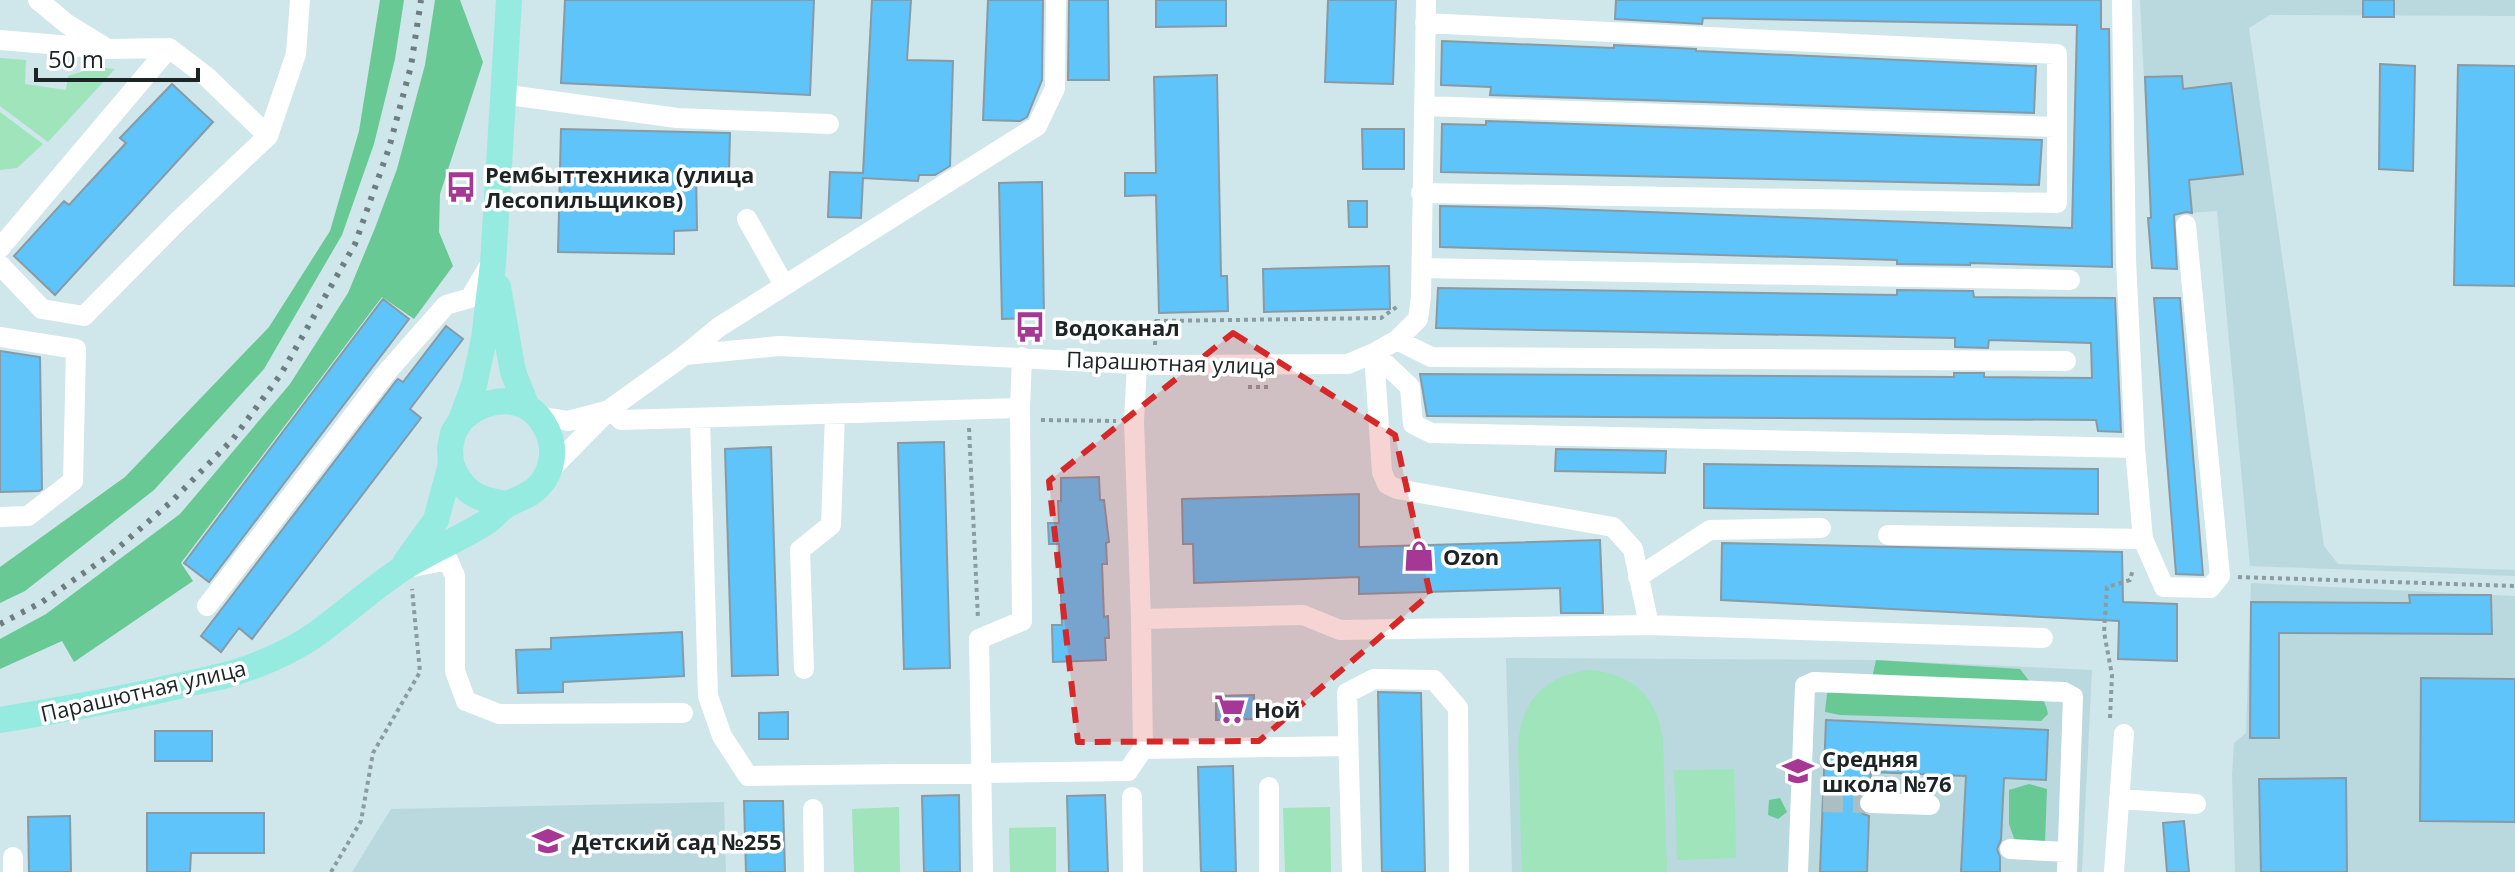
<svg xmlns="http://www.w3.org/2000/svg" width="2515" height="872" font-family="'Open Sans',sans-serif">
<rect width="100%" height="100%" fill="#cfe6ea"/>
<path fill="#b9d9de" d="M2140,0H2515V16L2270,15L2249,28L2324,546L2338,564L2515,570V576L2250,566L2217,211L2151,216Z
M2251,583L2515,596V872H2235L2232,775L2234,743L2246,733Z
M1506,658L1876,660L2092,670L2082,872H1512Z
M724,802L726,872H352L391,809Z"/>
<path fill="#9fe4bb" d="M0,58L26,60L25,84L66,90L68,76L97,67L115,69L48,142L0,106Z
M0,112L43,144L17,168L0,170Z
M1589,670C1633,674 1657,696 1663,740L1667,872H1522L1518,744C1522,700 1545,676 1589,670Z
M1734,769L1736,858L1677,860L1674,770Z
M899,807L900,872H854L852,809Z
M1330,807L1331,872H1285L1283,808Z
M1056,827V872H1010L1009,828Z"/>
<path fill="#68c994" d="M380,0H404L395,59L374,144L342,235L264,369L154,490L25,591L0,603V567L125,477L269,327L330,231L359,131Z
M435,0H460L483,62L440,194L439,232L453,266L414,319L382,297L181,563L193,581L74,662L62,641L0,669V639L46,614L180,514L290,384L348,293L375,228L397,169L425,65Z
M1876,660L2020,669C2030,683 2046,698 2048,714L2041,721L1840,715L1825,712L1827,693L1854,688L1872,678Z
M2029,784L2047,789L2045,843L2015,841L2009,824V790Z
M1780,798L1787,812L1778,819L1768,815L1769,800Z"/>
<path fill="#5ec4f9" stroke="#889aa5" stroke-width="2" d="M565,0H814L810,95L561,83Z
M872,0H911L907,60L953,61L950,166L935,175H919L918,181L863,178L861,218L828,217L830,172L863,173Z
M988,0H1043L1042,80L1027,117L1020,121L983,120Z
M1069,0H1108L1109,80H1068Z
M1156,0H1226V26L1156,27Z
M1328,0H1396L1393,84L1325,82Z
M1616,0H2101V29H2109L2112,267L1970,263V265L1897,264V260L1440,247V206L1543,208L2072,228L2077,25L1703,18L1702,24L1615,19Z
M2363,0H2394V17H2363Z
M1442,41L1614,48V45L1696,49V51L2036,66L2034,113L1490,95L1491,87L1441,85Z
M2380,64L2415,66L2413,171L2379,169Z
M2458,65L2515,66V286L2454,285Z
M1217,75L1221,276H1227L1228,311L1159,313L1156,195L1125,196V173H1156L1154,77Z
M2182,76L2183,89L2231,83L2243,174L2189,180L2192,213L2186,212L2174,215L2177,269L2152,268L2148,218H2151L2145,77Z
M172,84L213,122L55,295L14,256L64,201L69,205L126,143L120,138Z
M1486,121L2042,140L2039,185L1441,172L1442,124L1486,125Z
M561,129L730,133L729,170L696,169L697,230L674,231V254L558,252Z
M1362,129H1404V169H1363Z
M1042,182L1044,318L1002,319L999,183Z
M1348,201H1367V227H1349Z
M1389,266L1390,309L1264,312L1263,269Z
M1438,288L1897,295V290L1973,291L1974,297L2115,298L2121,432L2098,431L2096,420L1427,416L1420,374L1954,377V373H1984V377L2092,378L2091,343L1989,340L1988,348L1955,347V338L1436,328Z
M2154,298H2180L2203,575L2176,574Z
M383,299L409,319L209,582L184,563Z
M446,326L463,339L410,409L421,418L252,639L239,628L221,652L201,636L396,381L398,379L403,382Z
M0,351L40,357L42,489L39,491L0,492Z
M944,442L950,668L904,669L898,443Z
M771,447L778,675L732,676L725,449Z
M1556,449L1666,451L1665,473L1555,471Z
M1704,464L2098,469V514L1704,508Z
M1099,477L1100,500H1104L1109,542L1106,543L1107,564H1102L1104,617L1108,616L1109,638H1105L1106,660L1053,662L1052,625H1062L1060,565L1059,544H1049L1048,523H1059L1058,501H1061V478Z
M1359,494V547L1600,540L1603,613H1561L1560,588L1359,594V577L1194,583L1193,544H1183L1182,499Z
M1722,543L2122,552L2123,602L2177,604V661L2118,659L2119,621L1721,600Z
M2409,595H2491L2492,634L2279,633V738H2250L2251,602L2410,603Z
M682,632L684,676L563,682V692L518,693L516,650L551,649V638Z
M2421,678L2515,679V822L2420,821Z
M1378,692L1421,693L1425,872H1382Z
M1254,695V719L1216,720V696Z
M788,712V739H759V713Z
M1826,720L2048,730L2046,780L2004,778L2001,840L1997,849L2000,857V872H1961L1966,776L1871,772L1870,790L1859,796L1857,803L1863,814L1869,816L1867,872H1820Z
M155,731H212V761H155Z
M1233,766L1236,872H1201L1198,767Z
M2346,778L2347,872H2261L2259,779Z
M959,795L960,872H924L922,796Z
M1105,795L1108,872H1069L1067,796Z
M744,801H783L785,872H746Z
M147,813H264V853H191L190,872H147Z
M70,816L71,872H29L28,817Z
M2184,821L2189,872H2167L2163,823Z"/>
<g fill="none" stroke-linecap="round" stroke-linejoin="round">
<path stroke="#abbfc3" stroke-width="20" stroke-dasharray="20 10" stroke-linecap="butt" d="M1823,802L1870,803"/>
<path stroke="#8b9ca0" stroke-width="4" stroke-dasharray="4 4" stroke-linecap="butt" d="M1155,345L1156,321L1381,318L1398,306
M1248,387H1271
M1041,420L1116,421
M969,428L978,619
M2238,577L2515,586
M2110,718L2112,675L2104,632L2107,587L2130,580L2133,569
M331,872L361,821L373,753L420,672L412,589"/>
<path stroke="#fff" stroke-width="20" d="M38,0L67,24L103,46
M2122,0L2126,260L2135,448L2143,539L2164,587L2210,588L2220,576L2186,225
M0,40L107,49L169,48L207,77L268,136
M502,94L677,118L829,124
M1424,106L2057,127
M1421,193L2057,203V54L1425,23
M747,219L784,285
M0,248L169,48
M0,265L42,309L84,316L178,221L268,136L296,54L300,0
M1422,268L2070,280
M0,337L76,349L73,481L28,516L0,517
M1397,340L1431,357L2066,361
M1374,353L1410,387L1413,424L1431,433L2135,448
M1374,353L1382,472L1387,484L1397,489L1613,527L1633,549L1649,625
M685,355L719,327L1037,126L1055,88L1056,0
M610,409L621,420L1020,408
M538,416L568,421L606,411
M700,419L708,696L722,736L748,776L1128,771L1143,749L1141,619L1134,421L1137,364
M549,471L610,409L685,355L779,346L1154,365L1348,364L1374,353L1397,340L1418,319L1421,297L1426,0
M1888,535L2143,539
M413,567L448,560L455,576V671L466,701L499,714L683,713
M1638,577L1710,530L1821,528
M207,606L386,373L446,305L470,298L492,261
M1141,619L1303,615L1340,630L1649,625L2043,638
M804,669L800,550L831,525L835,414
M1143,749L1348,746
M1269,787V872
M1132,797L1133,872
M2119,799L2196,804
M1870,803L1930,805
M813,809L814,872
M2010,849L2067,852
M13,857V872
M983,872L979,639L1022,621L1020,408L1022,357
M1352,872L1347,693L1374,679L1434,680L1458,708L1459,872
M1798,872L1805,686L1814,682L2064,692L2073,697L2067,872
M2114,872L2124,734"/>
<path stroke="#95ebe0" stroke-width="26" d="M498,287L513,372L527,407
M451,464C463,493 476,499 506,504
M405,563L436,520L451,464L450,448L453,433L461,420L474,385L484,339L493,264L509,0
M0,720C60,710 119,700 178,686C198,681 218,678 237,672C264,663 296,649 319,632C346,612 372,589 400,570C427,552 458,540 485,523C494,518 499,508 508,504C519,498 530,496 539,486C553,471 556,448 547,430C529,392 488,395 461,420"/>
<path stroke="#6e7d80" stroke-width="6" stroke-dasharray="4 8" stroke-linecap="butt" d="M0,624L42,602L111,554L171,502L233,439L281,374L355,244L389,148L411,66L421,0"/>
</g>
<path fill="#d62828" fill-opacity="0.2" stroke="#d62828" stroke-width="6" stroke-dasharray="16 10" stroke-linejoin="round" d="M1233,333L1395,435L1430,594L1259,741L1078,742L1049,481Z"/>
<defs>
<symbol id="bus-bare" viewBox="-9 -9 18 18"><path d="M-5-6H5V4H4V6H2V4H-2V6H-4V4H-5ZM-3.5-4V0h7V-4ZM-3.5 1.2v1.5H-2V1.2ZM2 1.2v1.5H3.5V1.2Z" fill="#a63795" stroke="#fff" stroke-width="2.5" paint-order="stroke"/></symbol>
<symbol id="shop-bare" viewBox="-9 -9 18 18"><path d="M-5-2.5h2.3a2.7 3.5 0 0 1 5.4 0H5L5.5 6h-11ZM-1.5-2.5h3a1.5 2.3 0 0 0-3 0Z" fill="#a63795" stroke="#fff" stroke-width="2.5" paint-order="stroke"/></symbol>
<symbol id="supermarket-bare" viewBox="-9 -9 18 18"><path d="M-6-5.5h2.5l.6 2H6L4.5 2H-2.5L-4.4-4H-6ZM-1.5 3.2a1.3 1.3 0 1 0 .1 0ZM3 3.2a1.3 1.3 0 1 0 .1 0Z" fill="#a63795" stroke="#fff" stroke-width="2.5" paint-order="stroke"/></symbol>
<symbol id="school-bare" viewBox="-9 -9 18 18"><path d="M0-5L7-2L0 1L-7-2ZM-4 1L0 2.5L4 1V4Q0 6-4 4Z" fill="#a63795" stroke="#fff" stroke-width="2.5" paint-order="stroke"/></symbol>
</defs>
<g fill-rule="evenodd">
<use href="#bus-bare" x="439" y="165" width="44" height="44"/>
<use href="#bus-bare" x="1008" y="305" width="44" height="44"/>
<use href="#shop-bare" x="1397" y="534" width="44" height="44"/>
<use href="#supermarket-bare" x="1208" y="687" width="44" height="44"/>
<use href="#school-bare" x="1776" y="749" width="44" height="44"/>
<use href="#school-bare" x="526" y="819" width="44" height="44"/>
</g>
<g text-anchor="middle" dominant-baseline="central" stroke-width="7" stroke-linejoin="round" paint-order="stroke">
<g font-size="22" font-weight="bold" fill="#1c2426" stroke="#fff" text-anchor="start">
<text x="485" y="174">Рембыттехника (улица<tspan x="485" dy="25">Лесопильщиков)</tspan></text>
<text x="1054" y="327">Водоканал</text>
<text x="1443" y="556">Ozon</text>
<text x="1254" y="709">Ной</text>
<text x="1822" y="758">Средняя<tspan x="1822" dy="25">школа №76</tspan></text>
<text x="572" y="841">Детский сад №255</text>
</g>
<g font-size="22" fill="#1c2426" stroke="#fff">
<text transform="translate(1171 362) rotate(2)">Парашютная улица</text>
<text transform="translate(143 690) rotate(-13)">Парашютная улица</text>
</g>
</g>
<path d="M36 68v12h162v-12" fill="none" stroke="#1c2426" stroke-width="4"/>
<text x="48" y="68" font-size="24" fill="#1c2426" stroke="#ffffff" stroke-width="6" paint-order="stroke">50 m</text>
</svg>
